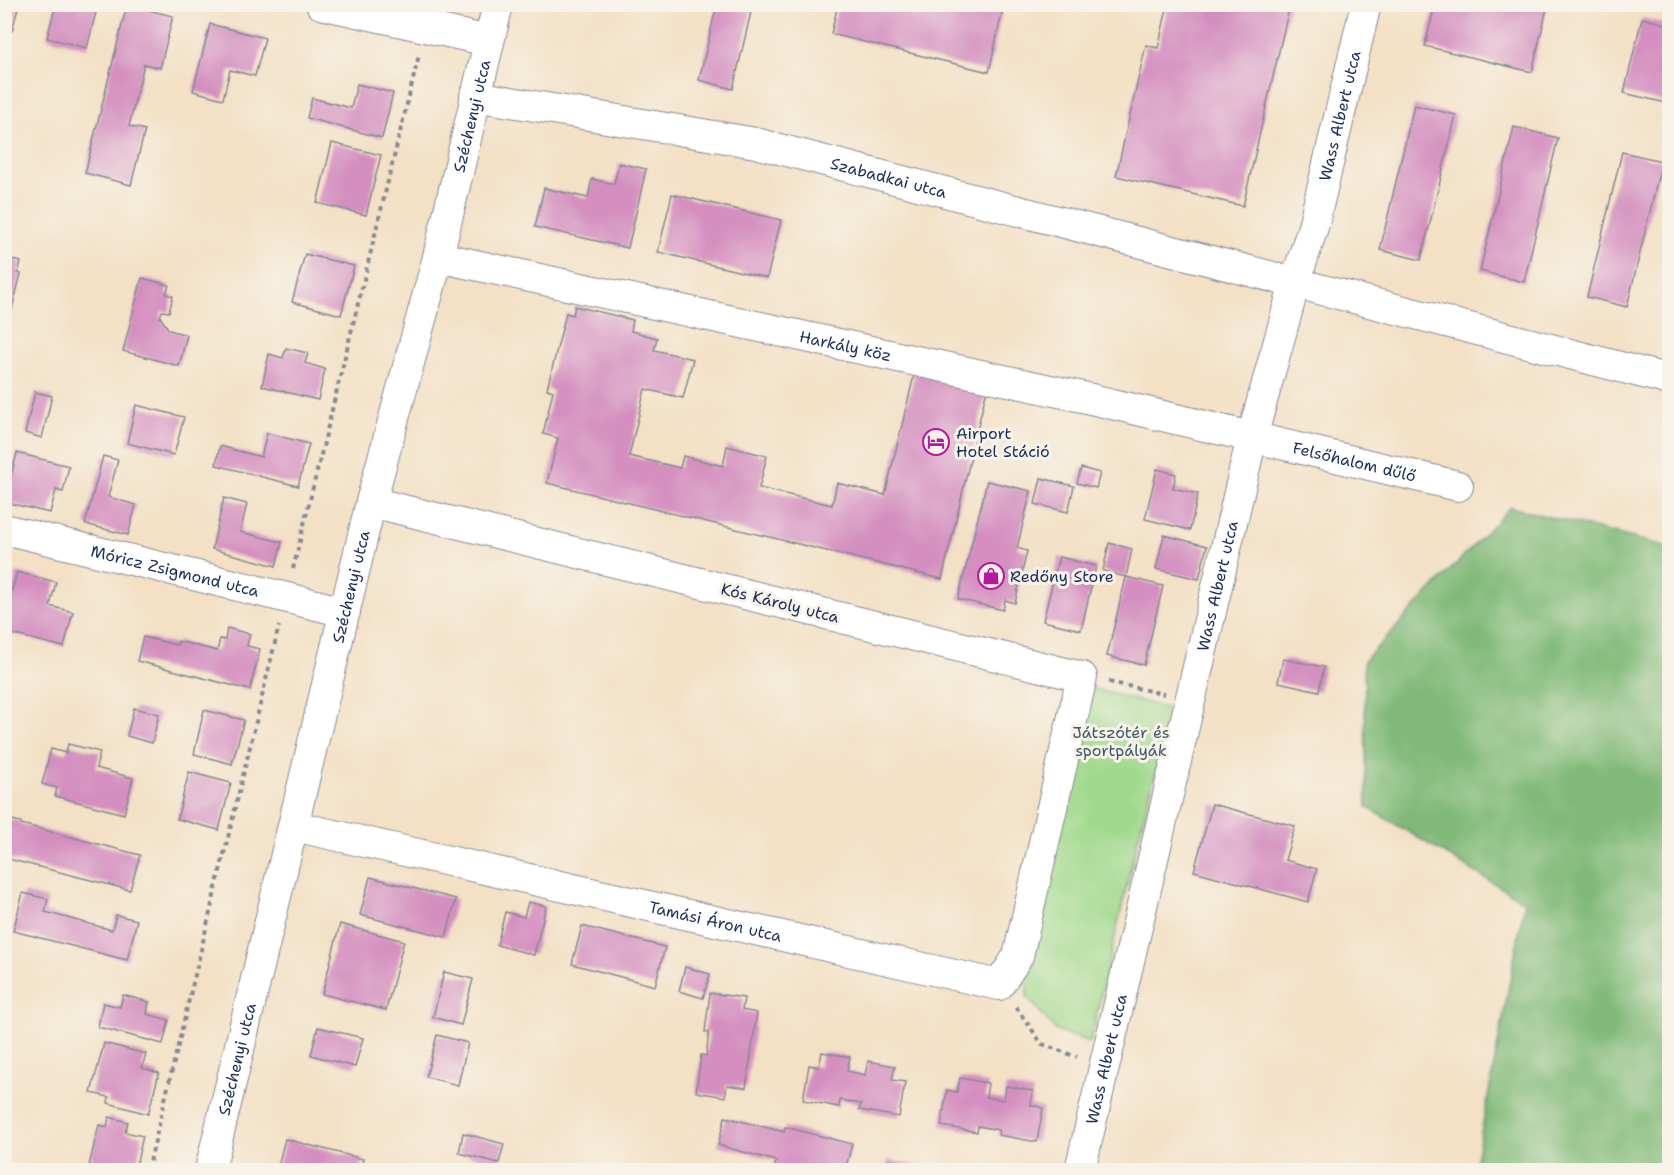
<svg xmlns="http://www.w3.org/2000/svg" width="1674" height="1175" font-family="'Shantell Sans',sans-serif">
<rect width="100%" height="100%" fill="#f7f3e8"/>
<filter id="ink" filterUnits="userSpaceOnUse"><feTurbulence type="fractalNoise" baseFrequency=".0167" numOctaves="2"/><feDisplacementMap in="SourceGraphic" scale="12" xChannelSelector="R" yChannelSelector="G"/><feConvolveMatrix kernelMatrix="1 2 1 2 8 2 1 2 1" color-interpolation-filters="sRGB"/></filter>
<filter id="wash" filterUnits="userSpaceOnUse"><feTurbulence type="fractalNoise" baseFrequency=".008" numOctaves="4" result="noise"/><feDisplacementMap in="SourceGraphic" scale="24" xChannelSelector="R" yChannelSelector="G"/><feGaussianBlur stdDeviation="1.35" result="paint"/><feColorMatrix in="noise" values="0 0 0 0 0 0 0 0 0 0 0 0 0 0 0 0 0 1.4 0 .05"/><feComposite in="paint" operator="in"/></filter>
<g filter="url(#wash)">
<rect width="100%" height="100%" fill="#f3e0c5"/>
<path fill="#a0d98c" stroke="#5e8475" stroke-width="1.5" d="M1091,688L1173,710L1139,834L1090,1042L1057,1031L1027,997L1026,958Z"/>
<path fill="#80b978" stroke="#4e746b" stroke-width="1.5" d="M1510,507L1669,547V1170H1474L1525,902L1367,807L1364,661Z"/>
<g id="blocks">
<path fill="#d48fc0" d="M4,4H19L12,31L4,30Z
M56,4H98L87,48L47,38Z
M717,4L751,12L733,89L699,80Z
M838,4H1004L989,72L831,34Z
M1168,4H1290L1243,206L1116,176L1146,45L1158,48Z
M1435,4H1548L1532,72L1425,46Z
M127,5L173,16L160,68L144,64L129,126L145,130L131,185L85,173Z
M1642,18L1670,25V104L1624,93Z
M210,24L265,38L255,76L230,70L223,99L193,91Z
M357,84L393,93L382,138L307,118L312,98L351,108Z
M1414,105L1456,115L1421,260L1380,250Z
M1514,127L1558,138L1524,282L1480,271Z
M332,143L381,155L366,215L317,203Z
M1622,152L1662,161L1627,307L1587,297Z
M619,163L646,169L628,248L535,227L544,188L588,198L592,179L614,184Z
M672,194L781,220L767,278L658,252Z
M305,254L354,266L341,315L292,302Z
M4,257L21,262L18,273L21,274L5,335Z
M142,278L169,285L166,294L173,296L169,312L162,311L160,317L169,330L187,335L179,366L123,351Z
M575,306L633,320L631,331L657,338L654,350L693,359L683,398L645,389L629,456L680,468L683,456L723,466L727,446L767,456L759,488L832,505L837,483L885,495L917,363L989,380L942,579L547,483L558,438L543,434L553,391L547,389L566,313L573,315Z
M286,348L308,353L305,363L325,369L318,400L262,386L269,354L283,358Z
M35,392L52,396L42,438L25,433Z
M136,405L184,417L174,455L127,443Z
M267,433L309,444L298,486L216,465L220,446L261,457Z
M17,453L69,466L63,492L56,490L50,513L4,502Z
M103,456L118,460L108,497L136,505L128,535L85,524Z
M1081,468L1100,473L1096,488L1077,483Z
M1157,469L1176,474L1173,488L1198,494L1190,530L1145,519Z
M1041,478L1074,486L1068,512L1035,504Z
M987,481L1031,491L1017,548L1027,551L1015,603L1005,600L1003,610L958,599Z
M224,498L247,504L240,532L282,542L276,566L212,549Z
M1164,535L1207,546L1199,579L1156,569Z
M1109,543L1132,549L1126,577L1163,586L1144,665L1107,656L1126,577L1103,571Z
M1059,557L1096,566L1081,630L1043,621Z
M17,572L56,582L50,606L73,612L64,647L4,632V620Z
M227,628L250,634L247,646L260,649L250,690L137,661L143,637L177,645L178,641L217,651L220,639L225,640Z
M1283,659L1324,667L1319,691L1278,682Z
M134,708L159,714L152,743L127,736Z
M204,710L244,720L232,764L194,754Z
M68,744L100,752L96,768L133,778L124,814L55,796L57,788L42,784L51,749L66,753Z
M189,772L231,783L219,830L177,819Z
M1212,804L1295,826L1285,860L1317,869L1308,902L1194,871Z
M4,818L21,822V824L140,855L130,890L4,858Z
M370,877L456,899L446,937L360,915Z
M23,893L48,899L45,912L112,930L116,915L137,920L127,960L13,931Z
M528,902L546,906L534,955L497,945L505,912L524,917Z
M340,924L404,941L386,1010L322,994Z
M582,926L665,947L655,986L572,964Z
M685,967L710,974L703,998L679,991Z
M444,972L473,979L461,1025L433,1017Z
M710,993L744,998L742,1010L757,1013L746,1088L727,1085L725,1097L696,1092L701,1055L706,1056L709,1032H705Z
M123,995L149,1002L147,1014L169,1020L163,1044L98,1027L103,1003L120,1007Z
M318,1027L363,1038L355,1067L311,1055Z
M437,1035L468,1043L458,1085L426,1077Z
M104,1043L146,1054L142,1068L159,1073L148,1114L108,1103L109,1097L91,1093Z
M822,1052L850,1057L847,1071L865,1075L868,1061L895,1066L892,1080L905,1082L899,1117L859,1110L861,1104L840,1100L839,1107L803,1100L809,1065L819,1067Z
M960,1078L988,1083L986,1097L1004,1100L1006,1086L1033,1091L1031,1105L1043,1108L1037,1142L998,1135L999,1130L978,1126L977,1132L941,1126L947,1090L957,1092Z
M109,1117L128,1122L125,1132L143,1136L135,1170H88L99,1125L107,1127Z
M725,1117L784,1132L785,1127L852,1144L845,1170H783L774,1168L776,1161L718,1145Z
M463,1133L504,1144L499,1163L459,1153Z
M285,1139L363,1159L361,1170H277Z
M888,1160L918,1166L917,1170H886Z"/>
</g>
</g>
<g filter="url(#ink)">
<use href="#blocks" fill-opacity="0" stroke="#878892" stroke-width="1.5"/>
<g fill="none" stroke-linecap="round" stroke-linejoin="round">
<defs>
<g id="minor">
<path d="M321,4L489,41"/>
<path id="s1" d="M475,96L756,143L1670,380"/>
<path id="s2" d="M438,257L1087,398L1458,486"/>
<path id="s3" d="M4,529L345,612"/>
<path id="s4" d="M294,826L999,985L1018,956L1082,677L371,502"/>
<path id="s5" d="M210,1170L371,502L438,257L498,4"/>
<path id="s6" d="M1080,1170L1252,437L1295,283L1313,227L1366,4"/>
</g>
</defs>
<use href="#minor" stroke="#878892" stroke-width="32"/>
<path stroke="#878892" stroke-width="4" stroke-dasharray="4.5 4.5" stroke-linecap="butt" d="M293,569L419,55
M1109,682L1164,694
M1016,1007L1042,1044L1077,1057
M148,1170L279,626"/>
<use href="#minor" stroke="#fff" stroke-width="30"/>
</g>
</g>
<defs>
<symbol id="hotel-ring" viewBox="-11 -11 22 22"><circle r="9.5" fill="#f7f3e8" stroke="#b5179e" stroke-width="1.5"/><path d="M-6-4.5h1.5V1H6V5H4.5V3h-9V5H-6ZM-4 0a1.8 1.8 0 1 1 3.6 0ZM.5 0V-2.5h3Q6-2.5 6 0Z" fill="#b5179e"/></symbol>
<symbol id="shop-ring" viewBox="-11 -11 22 22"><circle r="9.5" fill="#f7f3e8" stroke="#b5179e" stroke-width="1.5"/><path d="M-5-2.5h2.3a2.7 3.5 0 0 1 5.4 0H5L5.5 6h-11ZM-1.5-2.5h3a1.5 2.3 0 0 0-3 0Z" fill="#b5179e"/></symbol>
</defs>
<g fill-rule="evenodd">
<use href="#hotel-ring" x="921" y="427" width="30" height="30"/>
<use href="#shop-ring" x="976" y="561" width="30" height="30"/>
</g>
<g text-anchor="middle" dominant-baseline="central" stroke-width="6" stroke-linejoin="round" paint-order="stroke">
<g font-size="16" fill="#1b2f5e" stroke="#f7f3e8">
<text stroke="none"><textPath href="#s5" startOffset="1086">Széchenyi utca</textPath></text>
<text stroke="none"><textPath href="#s6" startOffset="1086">Wass Albert utca</textPath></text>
<text stroke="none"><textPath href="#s1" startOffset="422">Szabadkai utca</textPath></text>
<text stroke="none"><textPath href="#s2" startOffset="417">Harkály köz</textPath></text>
<text stroke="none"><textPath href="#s2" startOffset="939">Felsőhalom dűlő</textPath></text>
<text stroke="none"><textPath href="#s3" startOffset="176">Móricz Zsigmond utca</textPath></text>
<text stroke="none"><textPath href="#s6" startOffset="600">Wass Albert utca</textPath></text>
<text stroke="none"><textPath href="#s5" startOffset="600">Széchenyi utca</textPath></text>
<text transform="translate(780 603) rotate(14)">Kós Károly utca</text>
<text stroke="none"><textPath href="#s4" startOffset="432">Tamási Áron utca</textPath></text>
<text stroke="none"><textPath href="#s5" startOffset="114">Széchenyi utca</textPath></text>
<text stroke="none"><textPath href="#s6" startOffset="114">Wass Albert utca</textPath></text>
</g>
<g font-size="16" fill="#1b2f5e" stroke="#f7f3e8" text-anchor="start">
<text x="956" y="433">Airport<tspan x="956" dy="18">Hotel Stáció</tspan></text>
<text x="1010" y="576">Redőny Store</text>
</g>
<g font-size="16" fill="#3c5a6a" stroke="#f7f3e8">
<text x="1121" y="732">Játszótér és<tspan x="1121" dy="18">sportpályák</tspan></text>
</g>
</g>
<rect width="1674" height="1175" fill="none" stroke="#f7f3e8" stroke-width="24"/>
</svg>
